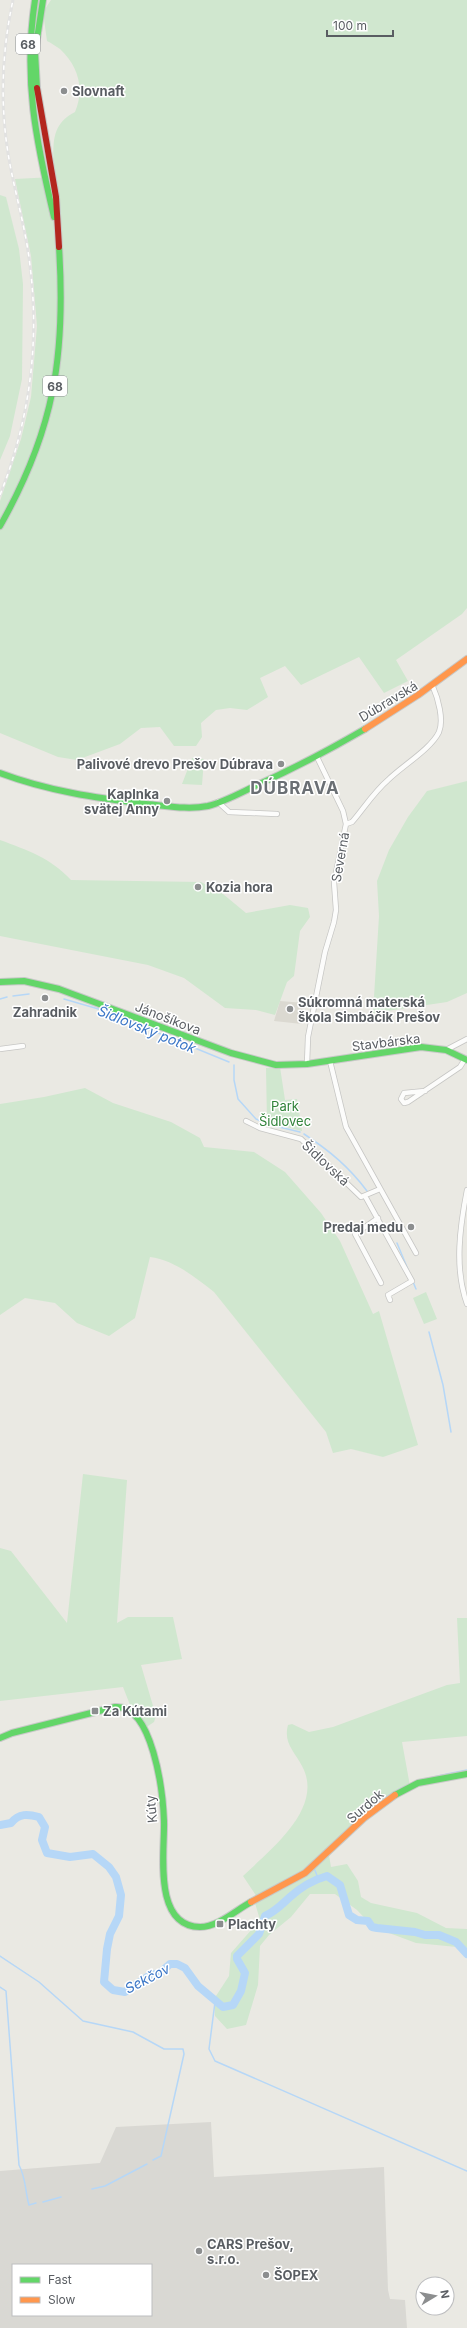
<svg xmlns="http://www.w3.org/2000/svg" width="467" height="2328" font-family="Inter,sans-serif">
<rect width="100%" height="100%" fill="#eae9e3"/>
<path fill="#d9d8d3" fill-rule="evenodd" d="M211,2122L214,2177L384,2167L388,2290L390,2299L405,2300L407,2328H0V2171L100,2163L116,2127ZM13,2265H151V2315H13Z"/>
<path fill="#dbd9d1" d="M280,1001L304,1003L302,1024L274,1021Z"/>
<path fill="#d0e7cf" d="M51,0H467V608L462,614L396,660L408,681L384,693L359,657L301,685L285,666L260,678L268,697L247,710L230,708L216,710L201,723L202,737L196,746H174L160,727L141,728L120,744L77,760L58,757L0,733V501L21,439L31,397L37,326L31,256L15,179L53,177C55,150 47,126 75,112C85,88 78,66 60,49C55,46 52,43 47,41L43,12Z
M0,195L6,197L19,249L23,284L22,379L10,436L0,460Z
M192,758L204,759L202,785L182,784Z
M467,781V993L447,1002L373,1013L379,916L377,881L389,850L408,817L427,791Z
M0,840C27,850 51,858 71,880L201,882L223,894L246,913L290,905L308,908L310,917L300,931L294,976L287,982L275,1015L256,1010L225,1008L184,978L148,965L0,936Z
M280,1067L285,1100L297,1099L302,1131L267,1122L266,1068Z
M85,1088L113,1103L171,1122L200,1138L204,1147L254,1152L285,1172L321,1213L340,1241L373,1314L379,1311L418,1445L383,1457L351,1449L333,1453L326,1432L214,1292C195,1277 174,1260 150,1257L135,1318L109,1336L77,1323L55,1303L25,1298L0,1315V1104L44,1097Z
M426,1292L437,1319L424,1324L413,1298Z
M83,1474L127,1480L117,1623L128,1617H173L182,1659L141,1665L156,1716L154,1722L145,1728L132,1710L123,1687L0,1701V1548L11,1551L67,1623Z
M457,1618H467V1736L402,1742L410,1786L378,1810L329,1855L331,1867L347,1864L358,1881L361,1897L371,1903L417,1913L446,1928L467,1929V1948L416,1943L373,1927L357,1910L335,1894H310L291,1917L269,1935L260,1946L258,1985L246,2025L227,2029L215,2016L214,1999L229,1976L231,1953L260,1920L255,1903L257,1897L243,1876C270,1850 325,1808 302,1766C295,1752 283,1743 288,1725L292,1724L309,1732L333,1727L447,1685L460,1683Z"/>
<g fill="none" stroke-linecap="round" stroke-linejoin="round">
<path stroke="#b6d7f7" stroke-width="1.5" d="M13,996L29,994
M0,999L7,997
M64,999L102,1010L229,1062
M234,1065V1080L238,1099L256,1119L271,1125L300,1132
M304,1134C330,1151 349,1167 367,1191
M397,1243L416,1289
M429,1332L443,1385L451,1432
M368,1812C400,1782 425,1778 467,1770
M313,1863L338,1839
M314,1868L318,1878
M0,1956L39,1982L83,2021L133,2032L164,2049H183L184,2054L161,2156L153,2160
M0,1987L6,1991L19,2165C26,2178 25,2191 29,2205L36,2203
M215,2002L209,2049L215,2061L467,2171
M92,2189L105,2186L147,2164
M43,2202L61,2197"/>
<path stroke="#b6d7f7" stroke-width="8" d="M0,1825L11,1823C19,1813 28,1814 39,1817L45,1827L42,1840L47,1853L70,1857L93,1854L109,1867L116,1877L121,1895L119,1916L110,1934L107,1949L104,1982L113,1990L125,1992L150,1975L160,1973L170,1964H177L185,1968L198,1986L223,2007L233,2005L241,1991L245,1973L237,1959V1956L259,1934L265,1916C276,1911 281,1905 290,1897C301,1887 313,1880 327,1876L340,1885L349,1915L357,1920L368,1921L372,1927L377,1928L415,1932L425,1935H439L456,1942L467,1954"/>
<defs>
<path id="street" d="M218,802L229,812L277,814
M346,824L352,822C364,808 374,792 388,780C402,766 431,749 439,732C444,720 438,698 433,687
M0,1049L23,1046
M446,1050L467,1039
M330,1061L346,1127L416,1253
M307,1064L308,1037L325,952L334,922L336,910L334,882L346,824L343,811L317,757
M425,1091L404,1093L401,1099L404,1103L408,1102L460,1067L465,1059
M246,1121L260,1128L301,1139L361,1197L380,1189
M467,1190C460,1226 454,1268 467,1304
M365,1196L412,1281L388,1295L390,1300
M378,1218L355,1234L381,1283"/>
<path id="fast" d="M35,0C23,79 36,141 54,217
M37,88L35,52L43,0
M0,526C54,431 66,356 59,247
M0,773C48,791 96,798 147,804C168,806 188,810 208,806C224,802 240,793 255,786C293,769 329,750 365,729
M0,982L24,981L59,989L231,1053L276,1065L307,1064L421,1047L446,1050L467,1060
M0,1738L12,1733L115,1707C153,1704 163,1793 164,1821C165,1850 152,1926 200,1927C218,1927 236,1910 251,1902
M395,1795L418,1783L467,1774"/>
<path id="slow" d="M365,729L418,695L467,659
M251,1902L305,1873L364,1818L395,1795"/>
<path id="jam" d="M37,88L56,197L59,247"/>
</defs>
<use href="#street" stroke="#c6c6c4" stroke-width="6"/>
<use href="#fast" stroke="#c7c8c7" stroke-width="8"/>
<use href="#slow" stroke="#c7c8c7" stroke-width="8"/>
<use href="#jam" stroke="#c7c8c7" stroke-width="8"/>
<use href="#street" stroke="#fcfcfb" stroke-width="4.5"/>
<use href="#fast" stroke="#63d668" stroke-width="6"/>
<use href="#slow" stroke="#ff974d" stroke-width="6"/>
<use href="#jam" stroke="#b3261e" stroke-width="6"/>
<defs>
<path id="rail" d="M0,495C29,422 40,344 30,266C26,228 14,191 8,153C0,103 2,50 13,0"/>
</defs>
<use href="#rail" stroke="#e2e2e1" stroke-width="3"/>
<use href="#rail" stroke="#fff" stroke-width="1.5" stroke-dasharray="4.5" stroke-linecap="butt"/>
</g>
<g fill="#8c8e8f" stroke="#fff" stroke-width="1.5">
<circle cx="64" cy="91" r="4"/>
<circle cx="281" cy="764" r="4"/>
<circle cx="167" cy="801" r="4"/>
<circle cx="198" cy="887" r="4"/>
<circle cx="45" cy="998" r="4"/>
<circle cx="290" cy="1009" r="4"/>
<circle cx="411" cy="1227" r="4"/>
<rect x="91" y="1707" width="8" height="8" rx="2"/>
<rect x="216" y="1920" width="8" height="8" rx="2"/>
<circle cx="199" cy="2251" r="4"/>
<circle cx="266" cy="2275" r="4"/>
</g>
<g text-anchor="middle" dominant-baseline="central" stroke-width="3" stroke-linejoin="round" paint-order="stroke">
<g fill="#fff" stroke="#8b8e91" stroke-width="1">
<rect x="16" y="34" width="24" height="20" rx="3"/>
<rect x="43" y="376" width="24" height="20" rx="3"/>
</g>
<g font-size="12" font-weight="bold" fill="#595d62">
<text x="28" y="44">68</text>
<text x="55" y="386">68</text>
</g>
<g font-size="13" font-weight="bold" fill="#595d62" stroke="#fff" text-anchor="start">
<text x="72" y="91">Slovnaft</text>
<text x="273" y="764" text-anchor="end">Palivové drevo Prešov Dúbrava</text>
<text x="159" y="794" text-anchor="end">Kaplnka<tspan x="159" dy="15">svätej Anny</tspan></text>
<text x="206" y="887">Kozia hora</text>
<text x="298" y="1002">Súkromná materská<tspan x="298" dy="15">škola Simbáčik Prešov</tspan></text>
<text x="45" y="1012" text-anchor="middle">Zahradnik</text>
<text x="403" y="1227" text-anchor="end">Predaj medu</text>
<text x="103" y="1711">Za Kútami</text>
<text x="228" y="1924">Plachty</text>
<text x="207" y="2244">CARS Prešov,<tspan x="207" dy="15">s.r.o.</tspan></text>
<text x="274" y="2275">ŠOPEX</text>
</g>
<g font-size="13" fill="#595d62" stroke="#fff">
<text transform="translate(388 701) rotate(-31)">Dúbravská</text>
<text transform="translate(340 857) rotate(-80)">Severná</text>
<text transform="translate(168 1018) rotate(21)">Jánošíkova</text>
<text transform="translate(386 1042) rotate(-7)">Stavbárska</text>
<text transform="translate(326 1163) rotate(43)">Šidlovská</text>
<text transform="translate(365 1806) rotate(-41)">Surdok</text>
<text transform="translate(151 1809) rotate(-95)">Kúty</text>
</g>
<g font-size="13" fill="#308339" stroke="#fff">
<text x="285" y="1106">Park<tspan x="285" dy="15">Šidlovec</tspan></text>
</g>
<g font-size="14" font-style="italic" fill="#3c77c7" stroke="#fff">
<text transform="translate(147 1029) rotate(22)">Šidlovský potok</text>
<text transform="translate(147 1978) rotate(-27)">Sekčov</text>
</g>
<g font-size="17" font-weight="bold" letter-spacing="1" fill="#6a6f74" stroke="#fff">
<text x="295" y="788">DÚBRAVA</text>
</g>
</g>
<rect x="12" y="2264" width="140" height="52" fill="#ffffff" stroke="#bdbec0"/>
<rect x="20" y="2277" width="20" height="6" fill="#63d668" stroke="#bdbec0"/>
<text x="48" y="2284" font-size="12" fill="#595d62">Fast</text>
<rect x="20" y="2297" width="20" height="6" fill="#ff974d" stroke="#bdbec0"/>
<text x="48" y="2304" font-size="12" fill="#595d62">Slow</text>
<g transform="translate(435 2296) rotate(80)"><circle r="19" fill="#ffffff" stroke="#bdbec0"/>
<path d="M0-3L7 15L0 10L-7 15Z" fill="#8c8e8f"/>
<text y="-6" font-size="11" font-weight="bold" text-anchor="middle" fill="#595d62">N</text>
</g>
<path d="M327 30v6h66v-6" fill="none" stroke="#595d62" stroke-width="2"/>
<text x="333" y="30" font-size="12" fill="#595d62" stroke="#ffffff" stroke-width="3" paint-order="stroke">100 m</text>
</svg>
